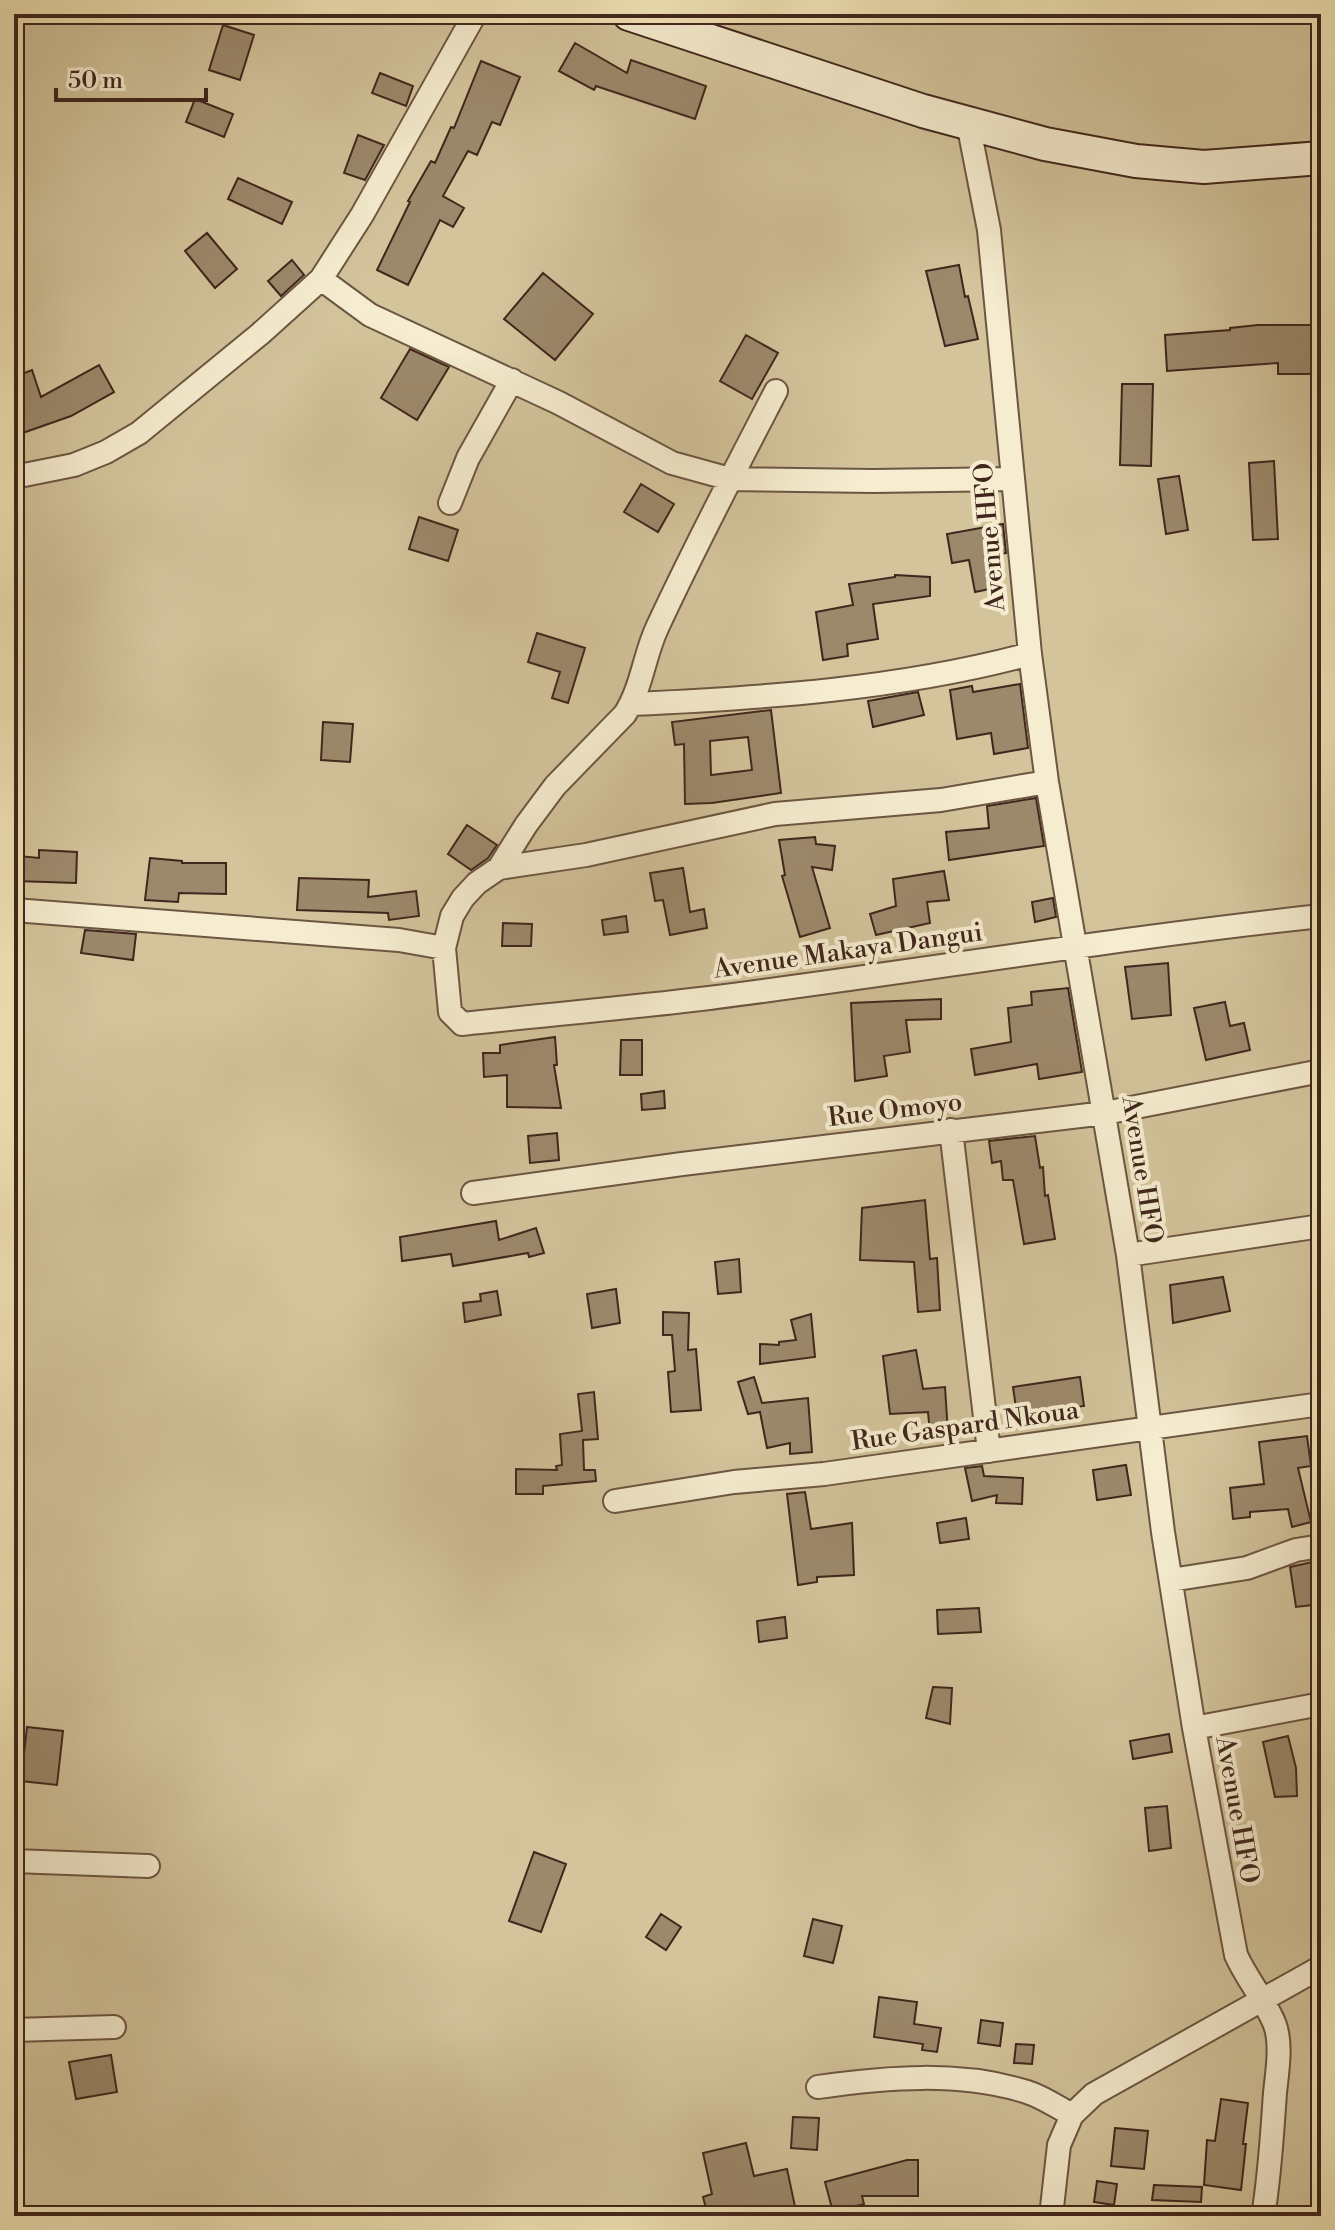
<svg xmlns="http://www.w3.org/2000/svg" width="1335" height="2230" font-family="'Libre Bodoni',serif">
<rect width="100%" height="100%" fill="#f1e4b6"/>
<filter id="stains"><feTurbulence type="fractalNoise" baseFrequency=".0025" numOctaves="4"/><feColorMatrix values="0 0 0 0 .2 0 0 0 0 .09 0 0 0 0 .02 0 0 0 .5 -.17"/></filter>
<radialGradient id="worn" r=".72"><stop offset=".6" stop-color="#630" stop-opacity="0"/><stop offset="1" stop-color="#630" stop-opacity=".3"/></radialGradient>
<path fill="#d3c49c" stroke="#8a755c" stroke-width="2" d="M14,14H1321V2216H14Z"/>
<path fill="#9c896c" stroke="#40261c" stroke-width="2" fill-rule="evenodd" d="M223,25L254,35L240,80L209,70Z
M575,43L627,73L631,60L706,86L695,119L596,86L594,90L559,71Z
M481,61L520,77L500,125L492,122L477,155L468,151L443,196L464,208L453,227L440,220L408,285L377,270L410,202L408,201L431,161L435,163L451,127L454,128Z
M380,73L413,86L406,106L372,93Z
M195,99L233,114L224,137L186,122Z
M358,135L384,145L365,180L344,173Z
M238,178L292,202L282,224L228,199Z
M207,233L237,269L215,288L185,251Z
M292,260L304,275L281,296L268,281Z
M959,265L965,297L968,296L978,339L945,346L926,271Z
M543,273L593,314L555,360L504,319Z
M1258,325H1321V374H1278V363L1167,371L1165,335L1230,330V328Z
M746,335L778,353L752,399L720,381Z
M410,349L449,367L417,420L381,398Z
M99,365L114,392L71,416L14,436V377L32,370L41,397Z
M1122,384H1153L1151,466L1120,465Z
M1274,461L1278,539L1253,540L1249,463Z
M1179,476L1188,530L1166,534L1158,479Z
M641,484L674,504L658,532L624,512Z
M419,517L458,530L448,561L409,549Z
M1003,524L1006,553L994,556L999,587L975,592L969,560L952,563L947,534Z
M895,575L930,577V596L873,604L878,639L847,644L848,656L823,660L816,612L853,605L849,584L895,577Z
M537,633L585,648L568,703L552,698L560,672L528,662Z
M1020,684L1028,748L994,754L991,733L957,739L950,690L972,686L973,692Z
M918,692L924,715L873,727L868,701Z
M771,710L781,793L712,803L685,804L684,744L675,745L672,722ZM748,737L752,770L711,775L710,741Z
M323,722L353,724L350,762L321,760Z
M1036,798L1044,846L949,860L946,832L989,828L987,806Z
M467,825L497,845L488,858L471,870L448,854Z
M815,837L816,844L835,846L832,870L812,867L830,928L800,937L782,876L785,875L779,840Z
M39,850L77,852L76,883L16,881L19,856L39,858Z
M150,858L182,861V863H226V894L179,893L178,902L145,900Z
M683,868L690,912L704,909L707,928L670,935L663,900L655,901L650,873Z
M944,871L949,900L927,902L930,923L876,935L870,914L896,906L893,879Z
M299,878L369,880L368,897L416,891L419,916L389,920L388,913L297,910Z
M1053,898L1056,917L1035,922L1032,902Z
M626,916L628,932L604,935L602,920Z
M503,923L532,924L531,946H502Z
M85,930L136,934L133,960L81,953Z
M1168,963L1171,1015L1132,1019L1125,967Z
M1068,988L1082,1072L1039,1079L1037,1064L975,1075L971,1049L1011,1042L1008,1008L1032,1005L1031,992Z
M941,999V1019L906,1020L910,1052L884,1056L887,1076L855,1081L851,1003Z
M1225,1002L1230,1026L1244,1023L1250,1050L1206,1060L1194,1008Z
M555,1037L557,1065H554L561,1108L507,1107V1075L484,1077L483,1053H500V1045Z
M621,1040H642V1075H620Z
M664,1091L665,1108L642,1110L641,1094Z
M557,1133L559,1160L530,1163L528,1136Z
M1035,1136L1040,1168L1043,1167L1045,1196L1048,1195L1055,1239L1024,1244L1013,1180H1003L1001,1161L992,1163L989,1141Z
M925,1200L930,1259L937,1258L940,1310L918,1312L914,1262L860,1260L862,1208Z
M496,1221L499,1240L536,1228L544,1253L529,1257L528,1253L453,1266L451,1254L402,1261L400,1237Z
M739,1259L741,1292L718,1294L715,1262Z
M1223,1277L1230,1311L1173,1323L1170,1285Z
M616,1289L620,1323L592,1328L587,1294Z
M497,1291L501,1315L465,1322L463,1303L481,1301L480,1294Z
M663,1312L689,1313L688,1350L696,1349L701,1410L671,1412L668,1372L675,1371L672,1335H663Z
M811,1314L815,1357L760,1364V1344L779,1345V1342L796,1340L791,1320Z
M916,1350L923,1389L945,1387L948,1433L930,1434L928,1412L890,1414L883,1356Z
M754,1377L762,1403L808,1398L812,1452L790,1454V1443L767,1448L760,1412L748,1414L738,1382Z
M1080,1377L1084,1406L1017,1415L1013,1387Z
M594,1392L598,1439L583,1440L584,1470H595L596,1481L543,1486V1494H516V1469L557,1470L556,1466L562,1465L560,1434L582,1431L578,1394Z
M1307,1436L1311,1466L1298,1468L1311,1522L1292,1527L1288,1509L1250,1512V1517L1233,1519L1230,1488L1264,1484L1259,1442Z
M1126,1465L1131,1495L1097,1500L1093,1470Z
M982,1466L984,1476L1023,1478L1022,1504L996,1503L997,1495L972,1501L965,1468Z
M805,1492L811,1529L852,1523L854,1575L817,1577V1582L798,1585L787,1494Z
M966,1518L969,1539L940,1543L937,1523Z
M1317,1561L1321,1604L1296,1607L1290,1567Z
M979,1608L981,1632L938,1634L937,1610Z
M785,1617L787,1638L759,1642L757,1621Z
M933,1687L952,1688L950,1724L926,1718Z
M27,1727L63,1731L57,1785L21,1781Z
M1169,1734L1172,1752L1133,1759L1130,1741Z
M1288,1736L1296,1768L1297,1796L1275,1797L1263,1742Z
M1167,1806L1171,1848L1149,1851L1145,1808Z
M534,1852L566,1864L541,1932L509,1921Z
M661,1914L681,1927L666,1950L646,1937Z
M813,1919L842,1926L833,1963L804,1956Z
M879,1997L917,2002L914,2024L941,2028L937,2052L922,2050L923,2044L874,2037Z
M981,2020L1003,2023L1000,2046L978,2043Z
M1016,2044L1034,2045L1032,2064L1014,2063Z
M111,2055L117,2092L76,2099L69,2062Z
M1221,2099L1248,2103L1243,2144H1246L1241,2190L1204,2185L1207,2140L1215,2141Z
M793,2117L819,2118L817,2150L791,2148Z
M1115,2128L1148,2131L1144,2169L1111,2166Z
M746,2143L754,2176L787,2169L797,2216H768L767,2208L739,2216H708L703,2197L712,2194L703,2153Z
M907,2160H918V2196H862L864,2204L833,2212L825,2182Z
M1097,2181L1117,2184L1114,2205L1094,2202Z
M1154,2185L1202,2187L1201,2202L1152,2200Z"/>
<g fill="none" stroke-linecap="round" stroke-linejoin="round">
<defs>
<path id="street" d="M968,123L989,230L1030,654L1047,782L1128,1255L1163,1532L1194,1728L1236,1955C1247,1980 1266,2001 1275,2025C1282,2045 1277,2073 1275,2093C1272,2134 1270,2175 1263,2216
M321,279L370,315L559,403L672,463L730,479L873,481L1013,479
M14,477L74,465L106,452L139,433L260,334L321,279L362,215L475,14
M450,503L468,458L512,380
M632,704C765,698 900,689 1030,654
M1047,782L941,800L775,814L586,855L499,868L477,883L463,898L452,916L444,948L450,1012L462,1024C545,1015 627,1008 709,998C913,972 1116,938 1321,916
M499,868L526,825L555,786L625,714C642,687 644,656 657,628C694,548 735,470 776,391
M14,910L399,940L444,948
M951,1130L989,1451
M473,1193L682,1164L1105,1113L1321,1071
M1128,1255L1321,1226
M615,1501L734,1482L824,1474L1321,1404
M1171,1580L1247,1568L1296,1550L1321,1546
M1194,1728L1321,1704
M14,1861L148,1866
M14,2030L114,2027
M818,2087C887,2077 960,2071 1027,2092C1043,2097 1057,2107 1072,2115
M1051,2216L1059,2145L1072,2115L1094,2094L1321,1967"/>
<path id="secondary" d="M629,14L923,111L1045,144L1136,161L1204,167L1321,158"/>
</defs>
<use href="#street" stroke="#6c5642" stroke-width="26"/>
<use href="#secondary" stroke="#40261c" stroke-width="36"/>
<use href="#street" stroke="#f6edd0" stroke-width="22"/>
<use href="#secondary" stroke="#f6edd0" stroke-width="32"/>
</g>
<g text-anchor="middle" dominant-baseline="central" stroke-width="8" stroke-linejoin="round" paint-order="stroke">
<g font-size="26" fill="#40261c" stroke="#f6edd0">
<text transform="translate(990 537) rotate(-95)">Avenue HFO</text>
<text transform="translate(848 951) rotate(-8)">Avenue Makaya Dangui</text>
<text transform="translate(895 1110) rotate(-7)">Rue Omoyo</text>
<text transform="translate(1142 1170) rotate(81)">Avenue HFO</text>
<text transform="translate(965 1426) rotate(-8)">Rue Gaspard Nkoua</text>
<text transform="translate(1237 1810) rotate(80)">Avenue HFO</text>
</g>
</g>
<rect width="1335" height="2230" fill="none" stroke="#f1e4b6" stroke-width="48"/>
<rect x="16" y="16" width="1303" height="2198" fill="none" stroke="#40261c" stroke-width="4"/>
<rect x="24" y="24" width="1287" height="2182" fill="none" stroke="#40261c" stroke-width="2"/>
<path d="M56 88v12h150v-12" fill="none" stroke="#40261c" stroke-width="4"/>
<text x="68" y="88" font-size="24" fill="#40261c" stroke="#f6edd0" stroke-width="6" paint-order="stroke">50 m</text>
<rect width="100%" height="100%" filter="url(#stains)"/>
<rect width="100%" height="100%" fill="url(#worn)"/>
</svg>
